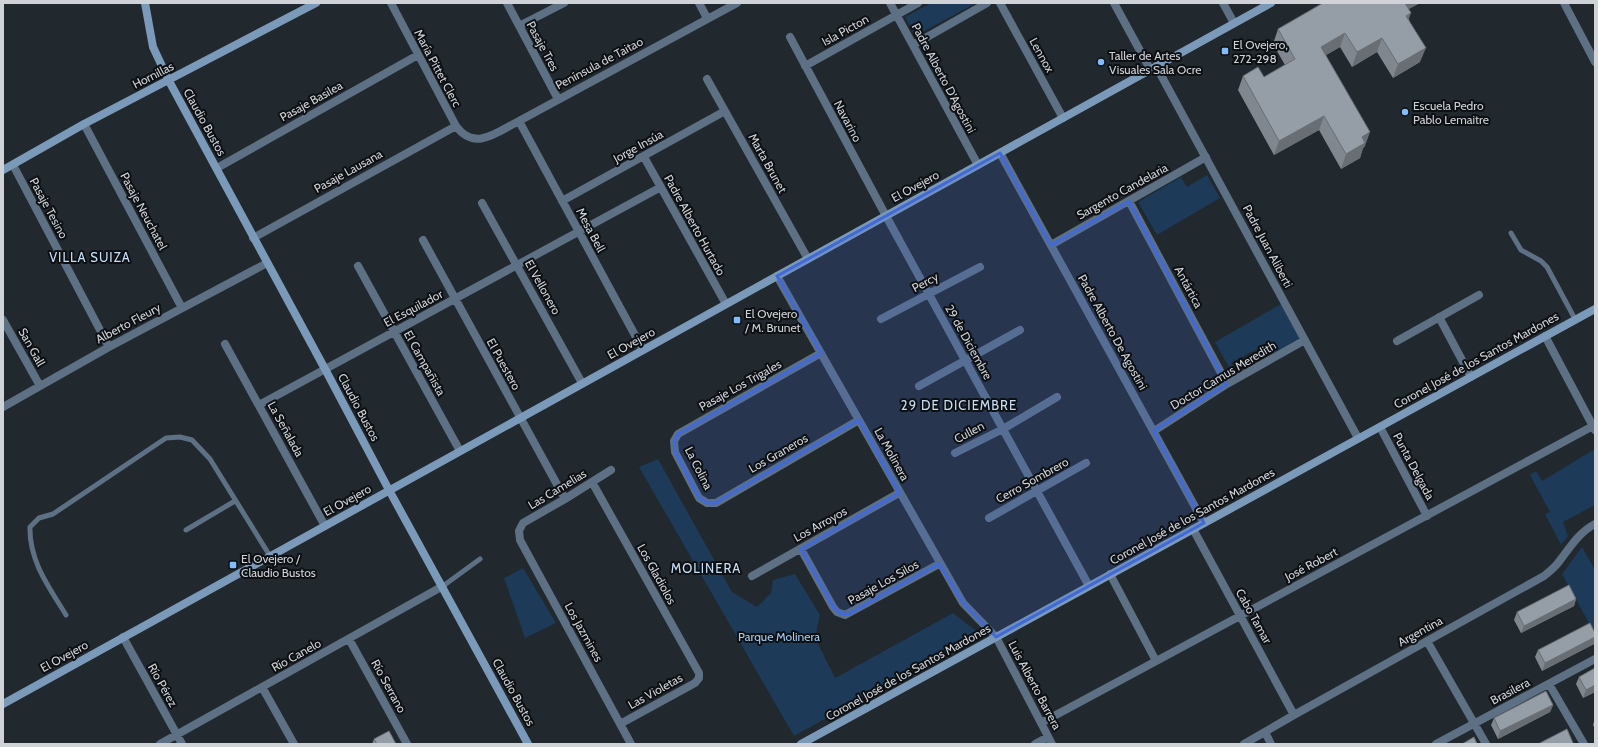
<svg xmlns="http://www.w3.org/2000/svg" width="1598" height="747" font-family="Cabin,sans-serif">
<rect width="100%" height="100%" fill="#21282e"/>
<path fill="#1d3a58" d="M931,3H976L915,36L905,17Z
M1207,175L1220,198L1157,235L1138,202L1181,177L1187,187Z
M1281,304L1300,338L1274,353L1268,343L1231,363L1235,369L1231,371L1215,342Z
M1595,449V505L1563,522L1568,536L1561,545L1545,514L1550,512L1530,475L1536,471L1542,481Z
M658,459L732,592L757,607L771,593L773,580L795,574L820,615L815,638L835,678L953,613L979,633L794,736L639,467Z
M1582,547L1595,570V634L1562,574Z
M523,568L556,623L525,638L504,578Z"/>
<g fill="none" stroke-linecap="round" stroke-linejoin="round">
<path stroke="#5d7084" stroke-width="5" d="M1511,233L1521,250L1541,261L1547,267L1575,319
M186,530L235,501
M443,586L480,559
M66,615C49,587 29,561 30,527L39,518L53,514L166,438L180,437L192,440L210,459L270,556"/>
<path stroke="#5d7084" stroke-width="8" d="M391,3L456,126C475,152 497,132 519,121L737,3
M507,3L558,99
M699,3L707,18
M890,3L978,165
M1000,3L1063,118
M1114,3L1150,69
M1223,3L1234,23
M1564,3L1595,62
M519,26L564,3
M790,37L886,216L1089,586
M913,45L987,3
M805,66L918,3
M1156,66L1358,438
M707,79L808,259
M519,121L643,350
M84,124L182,308
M1000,153L1204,523
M644,157L726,304
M13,165L109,347
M217,168L418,55
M562,201L725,111
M1129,201L1227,384
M482,203L582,383
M253,238L456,126
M423,240L565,499
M1051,245L1206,157
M358,266L460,451
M777,276L963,603L996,637L1052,744
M1439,317L1471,377
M881,319L980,267
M3,320L40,386
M1545,336L1595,430
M1397,341L1479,295
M225,344L325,526
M821,353L678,434L674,441L675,452L699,498L707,503H716L859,420
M919,386L1020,330
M259,405L661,187
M3,407L109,347L267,263
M1380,427L1427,516
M1154,431L1227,384L1305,340
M955,453L1003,429L1057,397
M611,470L565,499L523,523L519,531L520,540L631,744
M592,482L699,673V678L695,683L620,724
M989,518L1086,463
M1193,529L1294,715
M801,549L833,607L837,612L845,615L939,564
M1110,574L1156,661
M752,576L899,493
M123,637L182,744
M349,639L407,744
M1427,641L1486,744
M1549,684L1584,744
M262,687L294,744
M1041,723L1593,426
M1265,732L1271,744
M160,744L443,586
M1035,744L1048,737
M1244,744L1294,715L1544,576C1549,572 1554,568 1558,563C1569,549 1579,532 1595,524
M1436,744L1595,659"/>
<path stroke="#7b99b9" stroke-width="8" d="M145,3L153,47L169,81L325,369L389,490L528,744
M3,170L84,124L316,3
M3,704L1271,3
M801,744L1595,309"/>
</g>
<path fill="#80878f" d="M1420,3L1408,9L1409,19L1420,62L1393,78L1377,52L1352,67L1340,47L1326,55L1365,146L1363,148L1360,158L1341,169L1319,130L1274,155L1238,90L1243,76L1264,77L1285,65L1273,44L1278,29Z
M1576,599L1574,606L1521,633L1514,620L1517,612Z
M1595,633V641L1594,644L1542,671L1535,657L1538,650Z
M1595,668V692L1583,698L1576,684L1579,677Z
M1553,705L1550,712L1498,739L1491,725L1494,718Z
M1595,718V729L1593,725Z
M374,739L396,744H372Z"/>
<path fill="#686e74" d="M1402,3H1420L1398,15Z
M1411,13L1406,27V16Z
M1345,33L1340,47L1316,61L1321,47Z
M1382,38L1377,52L1352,67L1357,52Z
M1426,48L1420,62L1393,78L1398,64Z
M1324,116L1319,130L1274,155L1279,141Z
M1370,132L1365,146L1363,148L1360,158L1341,169L1346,154L1362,137Z
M1576,599L1574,606L1521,633L1524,626Z
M1595,637V641L1594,644L1542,671L1545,663Z
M1595,685V692L1583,698L1586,690Z
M1553,705L1550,712L1498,739L1500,731Z"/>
<path fill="#959da6" stroke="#686e74" d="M1323,3H1405L1411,13L1406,16L1426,48L1398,64L1382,38L1357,52L1345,33L1321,47L1370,132L1362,137L1365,143L1346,154L1324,116L1279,141L1243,76L1258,67L1264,77L1295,59L1278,29Z
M1569,585L1576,599L1524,626L1517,612Z
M1590,623L1595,633V637L1545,663L1538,650Z
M1595,668V685L1586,690L1579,677Z
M1546,691L1553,705L1500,731L1494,718Z
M1567,729L1573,743L1572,744H1538Z
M389,731L396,744H377L374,739Z
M1474,737L1477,744H1462Z"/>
<path fill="#4169d8" fill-opacity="0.2" stroke="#4169d8" stroke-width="3" stroke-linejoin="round" d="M1000,153L1051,245L1129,201L1227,384L1154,431L1204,523L996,637L963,603L939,564L849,614H841L833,607L801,549L899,493L859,420L716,503H707L699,498L675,452L674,441L678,434L821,353L777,276Z"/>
<g fill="#82bcfa" stroke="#0d1013" stroke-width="1.5">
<rect x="1221" y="47" width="8" height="8" rx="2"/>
<circle cx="1101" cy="62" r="4"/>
<circle cx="1405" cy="112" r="4"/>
<rect x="733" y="316" width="8" height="8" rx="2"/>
<rect x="229" y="561" width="8" height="8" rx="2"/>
</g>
<g text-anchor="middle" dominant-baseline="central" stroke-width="4" stroke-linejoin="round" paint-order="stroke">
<g font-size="12" fill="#cfd3d8" stroke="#0d1013">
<text transform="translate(845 30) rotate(-29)">Isla Picton</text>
<text transform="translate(543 46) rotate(62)">Pasaje Tres</text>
<text transform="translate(1042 55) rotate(61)">Lennox</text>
<text transform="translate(599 63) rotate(-28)">Península de Taitao</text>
<text transform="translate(438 68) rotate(62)">María Pittet Clerc</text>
<text transform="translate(153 75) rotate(-27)">Hornillas</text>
<text transform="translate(944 78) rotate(62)">Padre Alberto D'Agostini</text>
<text transform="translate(311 101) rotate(-29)">Pasaje Basilea</text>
<text transform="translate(848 121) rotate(62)">Navarino</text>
<text transform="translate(205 122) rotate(61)">Claudio Bustos</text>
<text transform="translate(638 146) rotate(-29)">Jorge Insúa</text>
<text transform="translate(768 163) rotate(61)">Marta Brunet</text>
<text transform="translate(348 171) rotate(-29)">Pasaje Lausana</text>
<text transform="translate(915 186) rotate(-29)">El Ovejero</text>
<text transform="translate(1122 191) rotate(-29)">Sargento Candelaria</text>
<text transform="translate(49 208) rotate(62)">Pasaje Tesino</text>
<text transform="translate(144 211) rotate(62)">Pasaje Neuchatel</text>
<text transform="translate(695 225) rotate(61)">Padre Alberto Hurtado</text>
<text transform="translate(591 230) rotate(62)">Mesa Bell</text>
<text transform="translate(1268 246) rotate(62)">Padre Juan Aliberti</text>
<text transform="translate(925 282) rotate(-28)">Percy</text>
<text transform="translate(543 287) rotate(61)">El Vellonero</text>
<text transform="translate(1189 287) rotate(62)">Antártica</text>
<text transform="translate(413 308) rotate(-28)">El Esquilador</text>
<text transform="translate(128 323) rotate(-28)">Alberto Fleury</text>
<text transform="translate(1113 332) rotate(61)">Padre Alberto De Agostini</text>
<text transform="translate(969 342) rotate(61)">29 de Diciembre</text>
<text transform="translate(631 343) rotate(-29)">El Ovejero</text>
<text transform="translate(32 347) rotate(61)">San Gall</text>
<text transform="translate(1476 360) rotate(-29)">Coronel José de los Santos Mardones</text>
<text transform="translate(425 363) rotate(61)">El Campañista</text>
<text transform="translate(504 364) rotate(61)">El Puestero</text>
<text transform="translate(1223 375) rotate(-31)">Doctor Camus Meredith</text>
<text transform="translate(740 385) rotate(-29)">Pasaje Los Trigales</text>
<text transform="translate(359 407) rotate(62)">Claudio Bustos</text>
<text transform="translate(286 429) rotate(61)">La Señalada</text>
<text transform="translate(969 432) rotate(-28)">Cullen</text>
<text transform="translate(778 453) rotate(-30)">Los Graneros</text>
<text transform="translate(892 454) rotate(61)">La Molinera</text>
<text transform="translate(1414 466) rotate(62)">Punta Delgada</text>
<text transform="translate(699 468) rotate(63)">La Colina</text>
<text transform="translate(1032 480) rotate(-29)">Cerro Sombrero</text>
<text transform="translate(557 489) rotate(-31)">Las Camelias</text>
<text transform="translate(347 500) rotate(-29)">El Ovejero</text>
<text transform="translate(1192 516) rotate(-29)">Coronel José de los Santos Mardones</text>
<text transform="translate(820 524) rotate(-29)">Los Arroyos</text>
<text transform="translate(1311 564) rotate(-28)">José Robert</text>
<text transform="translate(657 574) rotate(61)">Los Gladiolos</text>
<text transform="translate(883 582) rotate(-29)">Pasaje Los Silos</text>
<text transform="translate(1254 616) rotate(61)">Cabo Tamar</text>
<text transform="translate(1420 631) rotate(-29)">Argentina</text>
<text transform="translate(584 632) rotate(61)">Los Jazmines</text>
<text transform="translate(296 655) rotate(-29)">Río Canelo</text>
<text transform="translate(64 656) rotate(-29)">El Ovejero</text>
<text transform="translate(908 672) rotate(-29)">Coronel José de los Santos Mardones</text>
<text transform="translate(163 685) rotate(61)">Río Pérez</text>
<text transform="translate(1035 685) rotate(62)">Luis Alberto Barrera</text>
<text transform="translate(389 686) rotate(61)">Río Serrano</text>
<text transform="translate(655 691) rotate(-29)">Las Violetas</text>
<text transform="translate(1510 691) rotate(-28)">Brasilera</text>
<text transform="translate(514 692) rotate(61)">Claudio Bustos</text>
</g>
<g font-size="12" fill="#cfd3d8" stroke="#0d1013" text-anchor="start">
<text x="1233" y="44">El Ovejero,<tspan x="1233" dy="14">272-298</tspan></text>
<text x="1109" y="55">Taller de Artes<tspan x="1109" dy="14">Visuales Sala Ocre</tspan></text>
<text x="1413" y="105">Escuela Pedro<tspan x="1413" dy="14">Pablo Lemaitre</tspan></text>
<text x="745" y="313">El Ovejero<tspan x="745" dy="14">/ M. Brunet</tspan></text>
<text x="241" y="558">El Ovejero /<tspan x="241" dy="14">Claudio Bustos</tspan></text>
</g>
<g font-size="12" fill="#a3c9f1" stroke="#0d1013">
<text x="779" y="636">Parque Molinera</text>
</g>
<g font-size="13" letter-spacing="1" fill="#c9dff7" stroke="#0d1013">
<text x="90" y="257">VILLA SUIZA</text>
<text x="959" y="405">29 DE DICIEMBRE</text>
<text x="706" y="568">MOLINERA</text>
</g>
</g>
<rect width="1598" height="747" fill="none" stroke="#cfd3d8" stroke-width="8"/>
</svg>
